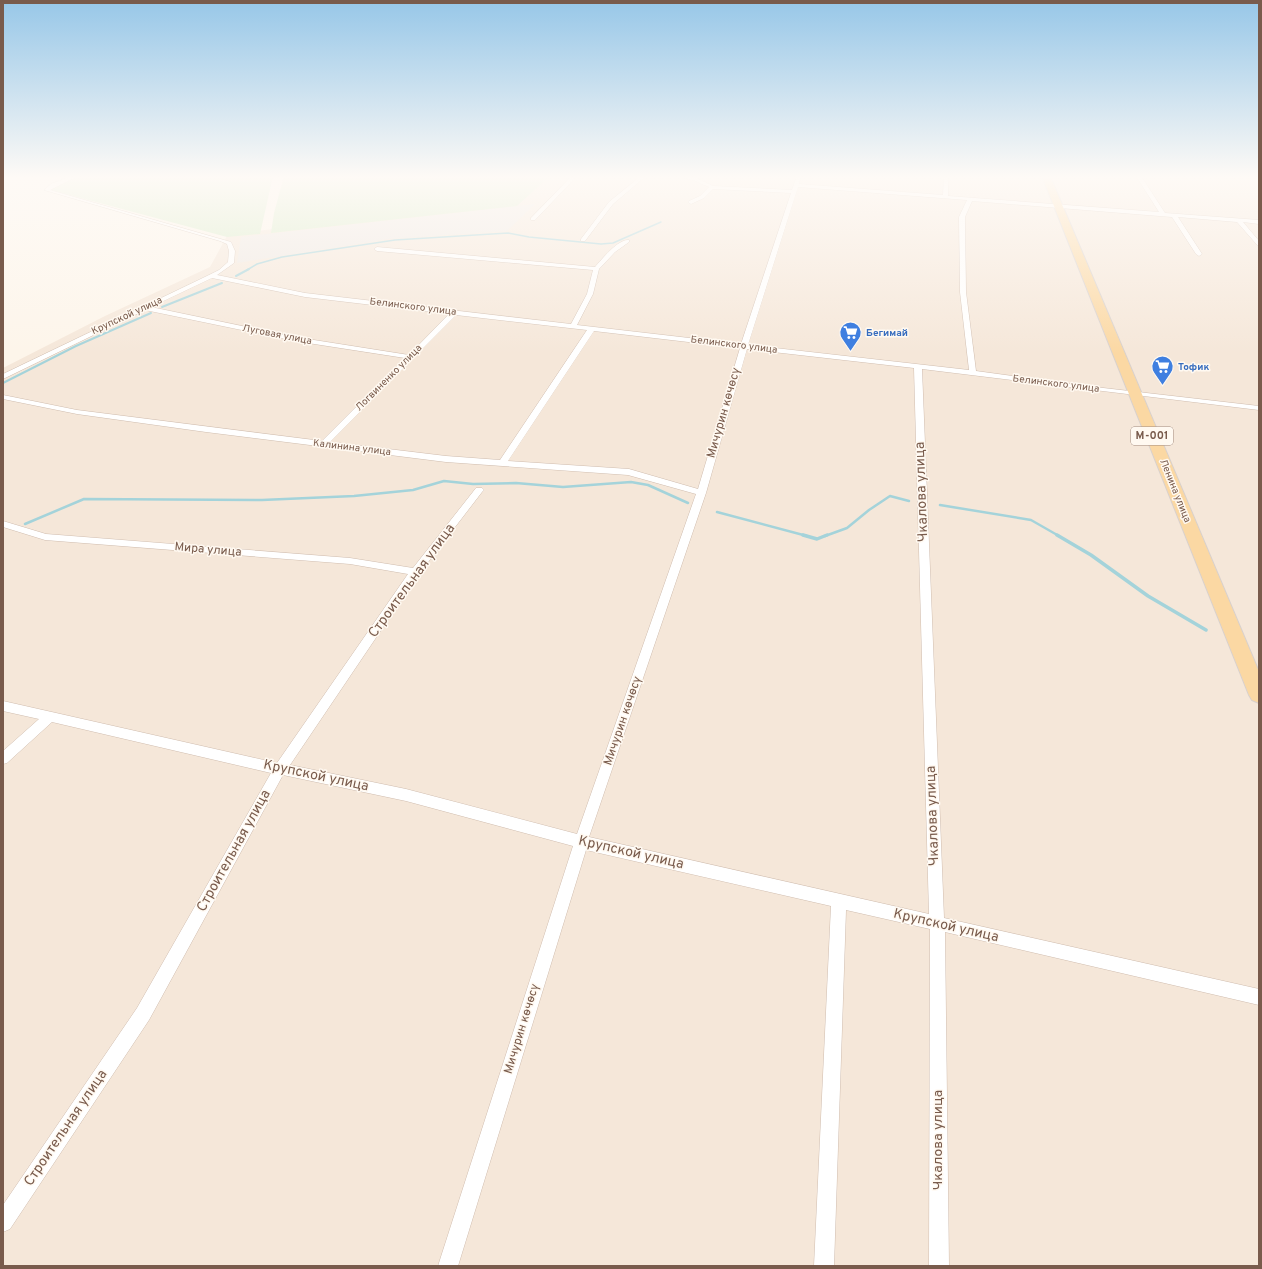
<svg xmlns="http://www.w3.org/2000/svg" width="1262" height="1269" font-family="Overpass,sans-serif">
<rect width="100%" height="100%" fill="#fdf5ea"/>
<path fill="#f5e7d9" d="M544,176H1259V1266H3V368L105,316L210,267L228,234L401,215Z"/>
<path fill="#eee8e3" d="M535,204L507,231L389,239L237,263L241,237Z"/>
<path fill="#d7ecc8" d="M81,176H273L260,234L227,237L51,190C57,182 72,179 81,176Z
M284,176H550L517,206L271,233L274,213Z"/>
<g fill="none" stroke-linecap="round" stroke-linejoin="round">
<path stroke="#a4d3da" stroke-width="1.5" d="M247,270L257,264L282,257L395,240L508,233L529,237L601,244L613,243L661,222"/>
<path stroke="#a4d3da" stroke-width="2" d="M236,276L249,269
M162,307L222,283
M3,383L76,346L151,313"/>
<path stroke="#a4d3da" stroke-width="2.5" d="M940,505L1031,520L1059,536
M717,512L807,536
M25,524L84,499L262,500L354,496L413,490L444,481L473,484L516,483L563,487L631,482L648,485L688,503
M825,536L847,528L869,510L890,496L909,501"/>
<path stroke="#a4d3da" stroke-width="3.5" d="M803,535L817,539L827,535
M1057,535L1091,555L1148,596L1206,630"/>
<defs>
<path id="street" d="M71,176H78L50,190L231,242L235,251L234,263L217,275L305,293L571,324L587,294L593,270L377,251L374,249L377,247L595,267C602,259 618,239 629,240V242L615,252L599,269L593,294L577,325L741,344L791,193L713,189L704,198L691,204L688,202L689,201L700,196L709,187L693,180L677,176L696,178L713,186L792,190L797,176H801L799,184L943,195L944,176H948V196L1159,212L1136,176H1141L1165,213L1259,220V224L1243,222L1259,241V247L1237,222L1178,217L1202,254L1199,256L1196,254L1172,217L972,201L965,217L966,292L976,371L1086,386L1259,406V410L922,369L944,918L1259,989V1005L945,932L949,1266H929L930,929L846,910L834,1266H814L831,906L586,850L458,1266H438L573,846L406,801L283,775L149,1020L10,1229L3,1232V1205L137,1008L271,773L52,722L7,763L3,764V751L39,719L3,711V701L277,763L408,574L350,564L45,540L3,527V521L46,534L350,558L413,568L476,488H482L484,490L482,492L419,574L290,765L406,789L577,834L696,494L628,475L446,462L206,432L77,414L3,399V395L77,410L322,441L405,358L295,341L145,310L3,379V374L209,275L219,270L228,262L229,251L227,244L220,241L44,190L51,184ZM798,187L967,200L959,217L960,292L969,370L748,345ZM212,278L305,297L449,314L409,355L295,337L151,307ZM456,315L587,330L500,460L446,456L330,442ZM594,331L740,348L698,489L629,469L508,461ZM747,349L914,368L929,914L589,837L706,493Z
M572,176H577L535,220H531V218Z
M641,176H646L613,204L585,241H581V239L609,202Z"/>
<path id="primary" d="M1042,176H1050L1259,672V703L1252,700L1249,695Z"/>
</defs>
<use href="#street" stroke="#d0bdaf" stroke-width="1"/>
<use href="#primary" stroke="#d9d1cd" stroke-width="2"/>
<use href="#street" fill="#fff" fill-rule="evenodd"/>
<use href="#primary" fill="#fbd8a3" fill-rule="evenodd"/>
</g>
<linearGradient id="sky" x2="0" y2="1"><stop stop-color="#97c7e8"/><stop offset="0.5" stop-color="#fefaf6"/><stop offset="1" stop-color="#fefaf6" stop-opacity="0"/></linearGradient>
<rect width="1262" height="354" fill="url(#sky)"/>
<defs>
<symbol id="supermarket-pin" viewBox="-11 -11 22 30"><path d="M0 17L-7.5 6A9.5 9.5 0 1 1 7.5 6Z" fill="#3f7fe0" stroke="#fff9f1"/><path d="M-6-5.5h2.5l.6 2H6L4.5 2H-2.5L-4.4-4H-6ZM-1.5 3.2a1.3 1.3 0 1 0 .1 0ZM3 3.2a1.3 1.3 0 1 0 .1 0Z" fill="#fff"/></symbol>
</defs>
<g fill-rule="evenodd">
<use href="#supermarket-pin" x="838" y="320" width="25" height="34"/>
<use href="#supermarket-pin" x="1150" y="354" width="25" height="34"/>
</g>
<g text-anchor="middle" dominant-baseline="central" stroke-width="3" stroke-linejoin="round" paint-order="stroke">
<g font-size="10" fill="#795b4c" stroke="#fff9f1">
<text transform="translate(413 307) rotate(7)">Белинского улица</text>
<text transform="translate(127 316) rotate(-25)">Крупской улица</text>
<text transform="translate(277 335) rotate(11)">Луговая улица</text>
<text transform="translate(734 345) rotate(7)">Белинского улица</text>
<text transform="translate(389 378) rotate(-45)">Логвиненко улица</text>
<text transform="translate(1056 384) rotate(7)">Белинского улица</text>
<text transform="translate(352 448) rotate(7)">Калинина улица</text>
<text transform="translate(1175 491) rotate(68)">Ленина улица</text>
</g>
<g font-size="10" font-weight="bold" fill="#366cbe" stroke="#fff9f1" text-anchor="start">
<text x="866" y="333">Бегимай</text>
<text x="1178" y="367">Тофик</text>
</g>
<rect fill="#fff9f1" stroke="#a18a7e" stroke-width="1" x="1131" y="427" width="42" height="18" rx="3"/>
<g font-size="11" font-weight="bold" fill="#795b4c">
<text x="1152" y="436">М-001</text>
</g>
<g font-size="12" fill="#795b4c" stroke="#fff9f1">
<text transform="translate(724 413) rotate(-74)">Мичурин көчөсү</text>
<text transform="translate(208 550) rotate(5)">Мира улица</text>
<text transform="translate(623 721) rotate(-71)">Мичурин көчөсү</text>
<text transform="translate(522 1029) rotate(-73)">Мичурин көчөсү</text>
</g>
<g font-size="14" fill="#795b4c" stroke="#fff9f1">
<text transform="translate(922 492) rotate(-92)">Чкалова улица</text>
<text transform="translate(412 581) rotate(-54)">Строительная улица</text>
<text transform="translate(316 776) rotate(12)">Крупской улица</text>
<text transform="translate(933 816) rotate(-92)">Чкалова улица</text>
<text transform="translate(234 851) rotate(-61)">Строительная улица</text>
<text transform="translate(631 853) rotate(13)">Крупской улица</text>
<text transform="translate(946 926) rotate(13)">Крупской улица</text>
<text transform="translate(66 1128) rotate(-56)">Строительная улица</text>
<text transform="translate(938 1140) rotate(-90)">Чкалова улица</text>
</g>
</g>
<rect width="1262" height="1269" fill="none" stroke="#795b4c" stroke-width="8"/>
</svg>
